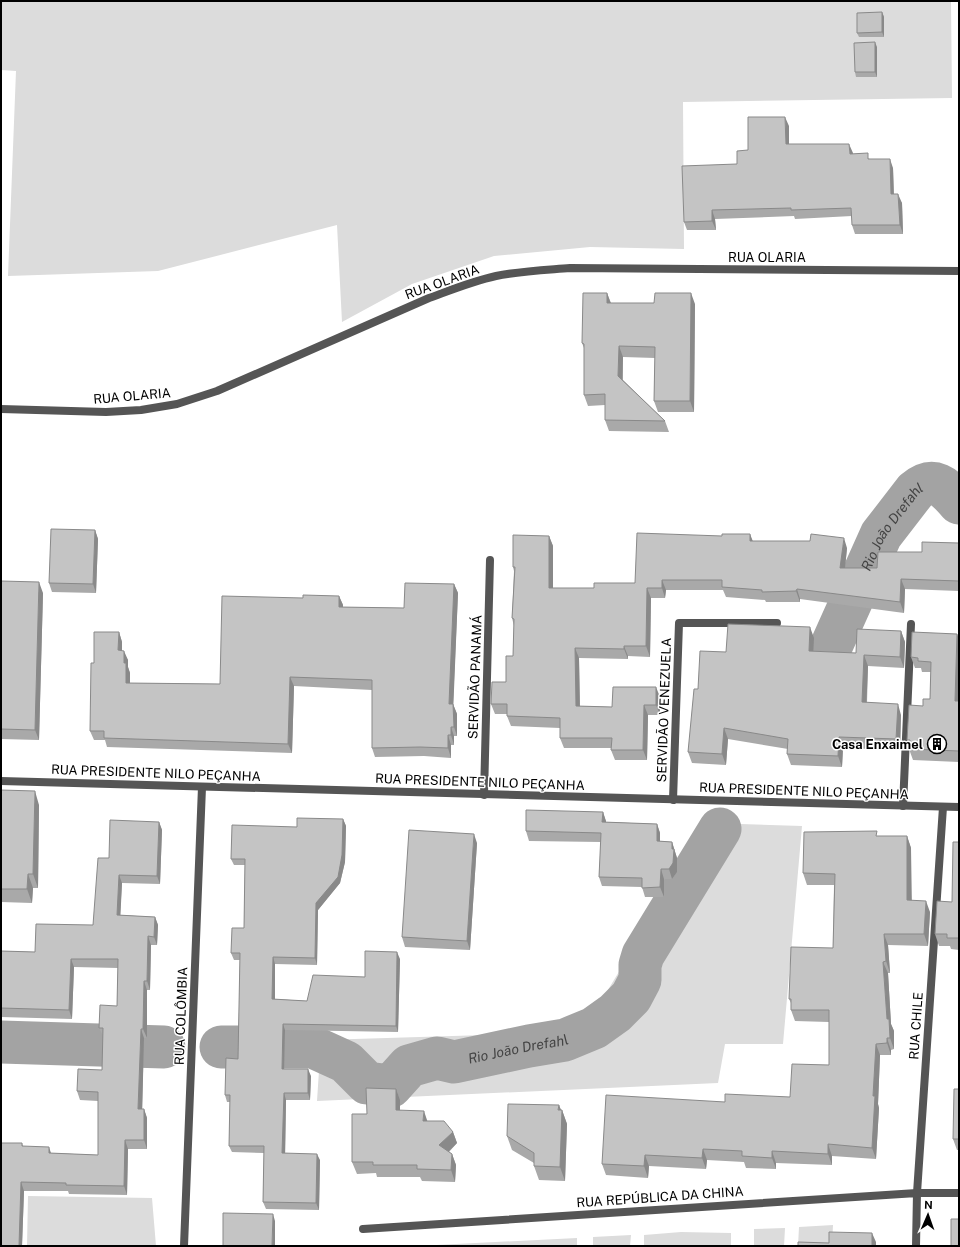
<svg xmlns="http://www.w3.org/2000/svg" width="960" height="1247" font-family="'Public Sans',sans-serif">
<rect width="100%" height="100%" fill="#fff"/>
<path fill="#dcdcdc" d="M1,1H951L952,98L683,102L684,249L590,247L494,256L412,284L342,322L337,225L158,271L8,276L16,71L1,70Z
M709,823L802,826L783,1044H725L718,1083L317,1101L321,1040L550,1033C563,1031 578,1027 589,1018C592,1016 594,1012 597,1008Z
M28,1196L152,1198L156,1246H27Z
M833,1225L832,1246H798L799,1227Z
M785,1228L784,1246H754V1229Z
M681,1232L731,1233V1246H644V1235Z
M631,1235L630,1246H593V1237Z
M577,1238V1246H436V1245Z"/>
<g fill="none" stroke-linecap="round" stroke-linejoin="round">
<g stroke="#a3a3a3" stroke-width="43">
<path id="s1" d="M799,702L820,671L881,535L915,491C934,475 945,487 959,503"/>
<path d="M1,1042L164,1047"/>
<path id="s2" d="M221,1047H313L346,1062L367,1083L391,1086L409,1066L437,1058L454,1062L529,1046L565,1040L594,1028L615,1013L631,997L640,980V965L643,955L720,829"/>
</g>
<path stroke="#555" stroke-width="8" d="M1,409L106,412L141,410L177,404L217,391L429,298C451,290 473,281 496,276C520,271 546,270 570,268L959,271
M484,795L490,560
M673,800L679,623H777
M903,806L911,624
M363,1229L917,1193H959
M184,1246L202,787
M916,1246L917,1193L943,807"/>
<path stroke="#555" stroke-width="8" d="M1,781L959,807"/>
</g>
<path fill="#a9a9a9" d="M882,12L884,17V37H859L857,33Z
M877,47V77H856L855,72Z
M789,126V144L853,153V154L870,159L893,168L894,194L902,203L903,234H855L852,225V216L795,219L794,216L715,219L716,230H687L684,222L737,164L748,150Z
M607,293L611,303L695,304L694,412H658L654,401L655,358L623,357V380L665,421L669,432L609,431L605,420V405L588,406L584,395V348L582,343Z
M95,530L98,539L96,593L52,592L49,583Z
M750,534L752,541L847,548L845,568H877L922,552L959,543V591L905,589L904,613L800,599V602H766L765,600L726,597L723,590H666L665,598H651L650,657L628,656V659L579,658L580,706L612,707L660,697V715H648L647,760H615L611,750V748H564L560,738V728L511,726L507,716V714H495L491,704L506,682L513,656L514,626L512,618L514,571L513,567L549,536L553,546V588H594L635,583L722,536Z
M1,581L43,593L39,740L1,739Z
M454,584L458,593L453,704L457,714V736H454V745H451V758L424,756L375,757L372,748V690L294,686L292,753L107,747L105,740H94L90,731L94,663L119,632L122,642V651L128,660V667L130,673V683L220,684L303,598L339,596L343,605V607L404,608Z
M901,631L905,642L904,668L868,666L867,703L901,715L900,750L843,748L842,767L791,765L787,754L788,749L728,739L726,765L692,763L688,752L698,689L726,652L814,638V651L856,653Z
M957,634L959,639V762L913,760L909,749V746L907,740L923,706L930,699L931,672H922L921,668H915L911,657Z
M1,790L39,805L38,888H33L32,903L1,902Z
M603,812L606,822L657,824L660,833V841L672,842L677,858V872L672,879H664V897H645L642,887L602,886L599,877L601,842L529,841L526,831Z
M343,819L346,826L345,862L340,883L318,910L317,965L275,964V999L307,1001L365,977L400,959L398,1032L285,1030L284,1069L311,1076L310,1100H286L285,1153L320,1160L319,1210L266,1209L263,1202L264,1153L232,1152L229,1146L230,1102H227L225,1095L238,1059L240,960H234L231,953L244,928L245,865H234L231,859L297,827Z
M159,822L162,830L160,884L122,883L120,915L155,917L158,925L157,945H151L150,990H147V1038H144L142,1109H144L147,1118V1149H128L127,1195L69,1194L68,1191H24L22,1246H1L22,1143L23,1146L51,1153L98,1155V1101L80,1100L77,1091L102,1070L103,1036L99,1028L117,1006L118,968L74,967L72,1019L1,1017V951L35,952L93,925L109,858Z
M878,836H907L911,848V900L930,912L928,946L888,945L890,973H888L891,1024L894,1031V1049L891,1050V1055H880L878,1104L879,1108L876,1159L832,1156V1165L776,1163V1169L746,1168L744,1162L707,1160L706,1169L649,1166L648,1178L606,1175L602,1164L725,1102L790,1097L829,1065V1022L795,1021L791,1010V1003L789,999L833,948L834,885H807L803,873Z
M959,842V950L951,949L950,946H939L935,934L952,902Z
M477,843L470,950L405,947L402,937Z
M396,1089L400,1100V1110L453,1132L457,1143L449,1152L452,1154L456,1165L455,1182L422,1181L420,1177H377L376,1173L357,1174L352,1162L367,1114Z
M959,1089V1150H957L953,1139Z
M559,1105L561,1110H562L567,1124L565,1181L539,1180L534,1166V1163L512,1150L507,1136Z"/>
<path fill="#898989" d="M882,12L884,17V37L882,32Z
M875,42L877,47V77L875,72Z
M785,117L789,126V153L786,144Z
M849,144L853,153V163L850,154Z
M890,159L893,168L894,203L891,194Z
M898,194L902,203L903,234L900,225Z
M712,210L715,219L716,230L712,221Z
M607,293L611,304L607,303Z
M691,293L695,304L694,412L690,401Z
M619,346L623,357L622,387L618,376Z
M95,530L98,539L96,593L93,584Z
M750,534L754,544L750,541Z
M549,536L553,546V598L549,588Z
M844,538L847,548L844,578L840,568Z
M901,579L905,589L904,613L900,602Z
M662,580L666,590L665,598L662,588Z
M39,582L43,593L39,740L35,730Z
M454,584L458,593L453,714L449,704Z
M647,588L651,598L650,657L646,646Z
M797,589L800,599V602L796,591Z
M339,596L343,605L342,617L339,607Z
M810,627L814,638L813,662L809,651Z
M901,631L905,642L904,668L900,657Z
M119,632L122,642V660L118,650Z
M957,634L959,639V702L955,701Z
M624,646L628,656V659L624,649Z
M575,648L579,658L580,716L576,706Z
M124,651L128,660V667L130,673V692L126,683L124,663Z
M864,655L868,666L866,713L862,702Z
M290,677L294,686L292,753L288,744Z
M656,687L660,697V715L656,705Z
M453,704L457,714V736L454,727Z
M898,704L901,715L900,750L896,739Z
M644,705L648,715L647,760L643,750Z
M451,727L454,736V745L451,735Z
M724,728L728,739L726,765L722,754Z
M448,735L451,745V758L448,748Z
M839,737L843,748L842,767L838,756Z
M35,791L39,805L38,888L33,874Z
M603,812L606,821V831L602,822Z
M343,819L346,826L345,862L340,883L318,910L317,965L315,958L316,903Z
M159,822L162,830L160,884L157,876Z
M657,824L660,833V850L657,841Z
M474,834L477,843L470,950L467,941Z
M907,836L911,848L912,911L907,900Z
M672,842L677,858V872L672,879L669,869L672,849Z
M661,869L664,879V897L660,887Z
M28,874L33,888L32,903L27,889Z
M119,875L122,883L120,924L117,915Z
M926,901L930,912L928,946L924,934Z
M155,917L158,925L157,945L154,937Z
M884,934L888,945L890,973L886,961Z
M148,936L151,945L150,990L147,981Z
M397,952L400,959L398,1032L396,1026Z
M273,957L275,964V1006L272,999Z
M71,959L74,967L72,1019L69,1010Z
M883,962L888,973L891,1024L894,1031V1049L890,1038L887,1019Z
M144,981L147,990V1038L143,1029Z
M283,1024L285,1030L284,1075L282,1069Z
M141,1029L144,1038L142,1118L138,1109Z
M887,1038L891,1050V1055L887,1043Z
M876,1044L880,1055L878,1104L879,1108L876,1159L872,1148L873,1096Z
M308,1069L311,1076L310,1100L308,1093Z
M396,1089L400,1100V1122L396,1110Z
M284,1093L286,1100L285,1160L282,1153Z
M559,1105L562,1113V1110L567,1124L565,1181L560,1167Z
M144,1109L147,1118V1149L144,1140Z
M424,1111L428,1123L423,1121Z
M453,1132L457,1143L443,1157L439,1145Z
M125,1140L128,1149L127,1195L124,1186Z
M828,1144L832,1156V1165L828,1154Z
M49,1147L52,1156L49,1153Z
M703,1149L707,1160L706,1169L702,1158Z
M772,1151L776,1163V1169L772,1158Z
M317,1154L320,1160L319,1210L316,1203Z
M452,1154L456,1165L455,1182L451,1170Z
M645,1155L649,1166L648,1178L644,1166Z
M21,1182L24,1191L22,1246H19Z
M273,1214L275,1221V1246H272Z
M872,1233L876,1242V1246H872Z"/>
<path fill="#c4c4c4" stroke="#898989" d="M882,12V32L857,33V13Z
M875,42V72H855L854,43Z
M748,117H785L786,144H849L850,154L868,153V159H890L891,194H898L900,225H852L851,208L791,210V208L712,210V221L684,222L682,166L737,164V151L748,150Z
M583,293H607V303H654L655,293H691L690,401H654L655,347L619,346L618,376L665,421L605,420V394L584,395V344L582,343Z
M51,529L95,530L93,584L49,583Z
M637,533L722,536V534H750V541H810L811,534L844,538L840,568H877L878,552H922V542L959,543V581L901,579L900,602L797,589L796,591L762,592V590L722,587V580H662V588H647L646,646H624V649L575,648L576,706L612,707L613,687H656V705H644L643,750H611L612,738H560V718L507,716V704H491L492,682H506V656H513L514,619L512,618L515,567H513V535L549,536V588H594V583H635Z
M1,581L39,582L35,730L1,729Z
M405,583L454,584L449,704H453L454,727H451V735H448V748L420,747L372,748V680L290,677L288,744L104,738V731H90L91,663H94V632H119L118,650L124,651V663H126V683L220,684L222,596L303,598V595L339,596V607L404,608Z
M728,624L810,627L809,651L856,653L857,629L901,631L900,657L864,655L862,702L898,704L896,739L839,737L838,756L787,754L788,739L724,728L722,754L688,752L694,689H698L700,651L726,652Z
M912,632L957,634L955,701H959V751L909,749L910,740H907L909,705L923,706V699H930L931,662L918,661V658L911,657Z
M1,790L35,791L33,874H28L27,889H1Z
M526,810L603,812L602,822L657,824V841L672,842V849H674L673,863L669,869H661L660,887L642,888V878L599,877L601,833L526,831Z
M297,818L343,819L342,855L338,877L316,903L315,958L273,957L272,999L307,1001L313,975L365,977V951L397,952L396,1026L283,1024L282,1069H308V1093H284L282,1153L317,1154L316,1203L263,1202L264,1146H229L230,1095H225L226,1058L238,1059L240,953H231L232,928H244L245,859H231L232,825L297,827Z
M110,820L159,822L157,876L119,875L117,915L155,917L154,937L148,936L147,981H144L143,1029H141L138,1109H144V1140H125L124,1186L66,1185V1183L21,1182L19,1246H1V1143H22V1146L49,1147V1153L98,1155V1092L77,1091L78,1069L102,1070L103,1028H99L100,1005L117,1006L118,959H71L69,1010L1,1008V951L35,952L36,924L93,925L98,858H109Z
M409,830L474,834L467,941L402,937Z
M877,831L876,836H907V900L926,901L924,934H884L886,961L883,962L887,1019H889L890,1038H887V1043L876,1044L873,1096H875L872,1148L828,1144V1154L772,1151V1158L742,1156V1151L703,1149L702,1158L645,1155L644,1166L602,1164L606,1095L725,1102V1094L790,1097L792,1064L829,1065V1010H791V999H789L791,947L833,948L835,874L803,873L804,832Z
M953,842H959V938H947V934H935L937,901L952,902Z
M366,1088L396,1089V1110L424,1111L423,1121H444L453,1132L439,1145L452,1154L451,1170L417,1169V1165H373V1162H352V1114H367Z
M954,1089H959V1139H953Z
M508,1104L559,1105L558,1110H562L560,1167L534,1166V1153L507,1136Z
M223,1213L273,1214L272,1246H223Z
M951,1219H959V1246H951Z
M829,1232L872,1233V1246H798V1242L829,1243Z"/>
<defs>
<symbol id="building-ring" viewBox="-11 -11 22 22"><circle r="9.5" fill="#fff" stroke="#000" stroke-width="1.5"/><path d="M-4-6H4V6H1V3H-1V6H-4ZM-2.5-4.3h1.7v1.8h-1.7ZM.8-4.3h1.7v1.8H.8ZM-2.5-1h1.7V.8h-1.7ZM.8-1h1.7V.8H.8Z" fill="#000"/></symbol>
</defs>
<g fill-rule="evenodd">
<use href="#building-ring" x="926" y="733" width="22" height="22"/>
</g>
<g text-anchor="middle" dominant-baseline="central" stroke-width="3" stroke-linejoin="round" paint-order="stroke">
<g font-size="13" fill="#000" stroke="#fff">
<text x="767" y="257">RUA OLARIA</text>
<text transform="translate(442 282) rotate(-20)">RUA OLARIA</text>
<text transform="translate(132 396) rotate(-5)">RUA OLARIA</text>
<text transform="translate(475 677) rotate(-88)">SERVIDÃO PANAMÁ</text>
<text transform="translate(664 710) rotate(-88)">SERVIDÃO VENEZUELA</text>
<text transform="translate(156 773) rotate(2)">RUA PRESIDENTE NILO PEÇANHA</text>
<text transform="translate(480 782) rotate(2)">RUA PRESIDENTE NILO PEÇANHA</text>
<text transform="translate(804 791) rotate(2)">RUA PRESIDENTE NILO PEÇANHA</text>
<text transform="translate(181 1016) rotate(-88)">RUA COLÔMBIA</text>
<text transform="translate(916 1026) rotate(-86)">RUA CHILE</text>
<text transform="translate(660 1197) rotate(-4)">RUA REPÚBLICA DA CHINA</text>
</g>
<g font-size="13" font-weight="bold" fill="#000" stroke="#fff" text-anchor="end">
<text x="923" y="744">Casa Enxaimel</text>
</g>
<g font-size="14" font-style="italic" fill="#444" stroke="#fff">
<text stroke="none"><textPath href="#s1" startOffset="199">Rio João Drefahl</textPath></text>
<text stroke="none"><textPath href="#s2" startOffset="321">Rio João Drefahl</textPath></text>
</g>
</g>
<rect width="960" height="1247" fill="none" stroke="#000000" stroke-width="4"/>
<g transform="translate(928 1215) rotate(2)" stroke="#ffffff" stroke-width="3" paint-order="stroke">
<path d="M0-3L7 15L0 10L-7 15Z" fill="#000000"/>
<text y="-6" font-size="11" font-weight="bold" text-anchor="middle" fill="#000000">N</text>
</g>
</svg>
